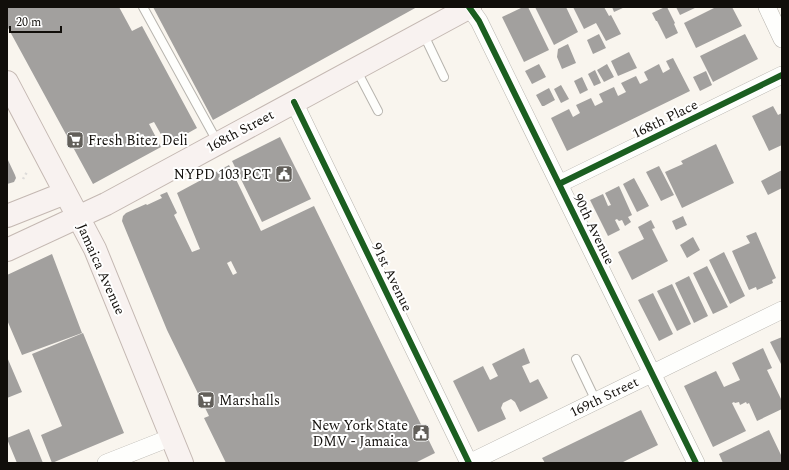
<svg xmlns="http://www.w3.org/2000/svg" width="789" height="470" font-family="Spectral,serif">
<rect width="100%" height="100%" fill="#f9f5ee"/>
<path fill="#a2a09e" fill-rule="evenodd" d="M7,7H119L132,31L142,26L197,128L167,145L154,122L149,124L161,147L93,184L7,26Z
M153,7H417L213,120Z
M523,7H528L549,50L524,62L502,17Z
M535,7H566L578,32L554,45Z
M573,7H604L609,16L611,15L621,34L606,41L596,23L584,29Z
M612,7H625L614,12Z
M665,7H667L675,23L674,24L678,33L666,39L657,21H656L652,13Z
M676,7H697L680,15Z
M716,7H732L742,26L696,48L684,23Z
M599,34L606,48L593,54L587,40Z
M745,34L758,59L713,82L700,56Z
M568,44L576,63L562,69L557,57L558,49Z
M629,52L637,68L618,76L611,61Z
M673,58L690,91L567,151L551,118L569,109L573,117L580,113L576,105L591,98L595,106L603,102L599,94L614,87L618,96L626,92L621,83L636,76L640,84L648,80L644,72L659,64L663,73L670,69L666,61Z
M539,64L546,77L532,84L525,71Z
M607,64L614,77L604,82L597,70Z
M595,70L601,83L594,86L588,74Z
M706,71L712,85L700,91L693,77Z
M582,77L588,90L580,94L574,81Z
M561,85L569,99L561,103L554,89Z
M549,88L555,100L544,106H542L536,95Z
M773,106L778,115L782,113V145L769,151L752,116Z
M280,137L311,199L262,222L232,161Z
M716,144L734,183L682,208L665,172L683,164L681,161Z
M7,158L15,175L16,178L14,182L7,184Z
M229,165L261,231L314,206L435,453L415,463H226L204,418L209,416L167,330L122,221L123,216L126,213L146,204L147,205L162,198L160,195L167,192L177,213L174,215L192,252L200,249L177,193ZM231,261L237,273L233,275L227,263Z
M659,166L674,195L661,201L646,172Z
M782,170V188L768,195L761,181Z
M634,178L649,206L637,212L623,184Z
M619,186L632,215L628,217L631,222L625,226L622,220L619,221L617,219L615,220L620,230L608,236L590,200L603,194L608,206L611,205L605,193Z
M683,216L687,225L676,230L672,221Z
M651,220L655,228L652,229L668,261L632,280L618,252L644,239L638,227Z
M756,232L776,278L772,280L773,283L757,290L756,287L749,290L732,251L750,243L746,236Z
M693,237L700,250L687,258L680,245Z
M724,252L745,296L730,304L709,260Z
M52,254L82,333L22,355L7,320V275Z
M707,266L728,307L713,314L693,273Z
M689,276L708,316L694,323L675,283Z
M672,284L691,324L677,331L657,291Z
M653,293L673,334L659,341L638,300Z
M83,333L124,433L52,463L41,435L62,426L32,354Z
M782,337V366L770,342Z
M524,348L530,363L522,366L530,383L538,379L548,398L520,412L515,402L511,399L503,403L501,408L506,419L478,432L453,381L483,366L490,380L498,376L492,364Z
M763,348L772,368L767,370L782,401V409L757,421L749,403L747,404L746,402L740,405L739,402L735,403L734,402L732,403L746,431L713,447L684,386L716,371L724,387L740,380L732,363Z
M7,357L22,392L7,398Z
M641,410L658,445L621,463H545L542,458Z
M29,429L43,463H17L7,439V438Z
M769,430L782,457V463H723L719,454Z"/>
<g fill="none" stroke-linecap="round" stroke-linejoin="round">
<defs>
<path id="lane" d="M143,7L218,143
M423,33L444,77
M356,69L378,111
M576,359L596,401"/>
<path id="street" d="M469,7L479,21L696,463
M767,7L782,39
M294,102L469,463
M559,184L782,75
M106,463L172,437
M469,463L782,310"/>
<path id="primary" d="M7,82L95,249L182,463
M7,216L65,193
M7,250L106,204L470,7"/>
</defs>
<use href="#lane" stroke="#b7b4ae" stroke-width="10"/>
<use href="#street" stroke="#b7b4ae" stroke-width="18"/>
<use href="#primary" stroke="#c4b8b2" stroke-width="24"/>
<path stroke="#dedcda" stroke-width="2.5" stroke-dasharray="2 3" stroke-linecap="butt" d="M23,179L27,172"/>
<use href="#lane" stroke="#fefefc" stroke-width="8"/>
<use href="#street" stroke="#fefefc" stroke-width="17"/>
<use href="#primary" stroke="#f8f2f0" stroke-width="22"/>
<defs>
<path id="cycleway" d="M469,7L479,21L696,463
M294,102L469,463
M559,184L782,75"/>
</defs>
<use href="#cycleway" stroke="#fff" stroke-width="8"/>
<use href="#cycleway" stroke="#1b5e20" stroke-width="6"/>
</g>
<defs>
<symbol id="supermarket-square" viewBox="-11 -11 22 22"><rect x="-9" y="-9" width="18" height="18" rx="4" fill="#625f5a" stroke="#fff"/><path d="M-6-5.5h2.5l.6 2H6L4.5 2H-2.5L-4.4-4H-6ZM-1.5 3.2a1.3 1.3 0 1 0 .1 0ZM3 3.2a1.3 1.3 0 1 0 .1 0Z" fill="#fff"/></symbol>
<symbol id="civic-square" viewBox="-11 -11 22 22"><rect x="-9" y="-9" width="18" height="18" rx="4" fill="#625f5a" stroke="#fff"/><path d="M-.6-6.5H3V-4.5H.6V-3L4-1V1h2V6H-6V1h2V-1L-.6-3ZM-1.2 2.5V6h2.4V2.5Z" fill="#fff"/></symbol>
</defs>
<g fill-rule="evenodd">
<use href="#supermarket-square" x="65" y="130" width="20" height="20"/>
<use href="#civic-square" x="274" y="164" width="20" height="20"/>
<use href="#supermarket-square" x="196" y="390" width="20" height="20"/>
<use href="#civic-square" x="411" y="423" width="20" height="20"/>
</g>
<g text-anchor="middle" dominant-baseline="central" stroke-width="4" stroke-linejoin="round" paint-order="stroke">
<g font-size="14" fill="#110e0a" stroke="#fff">
<text transform="translate(665 119) rotate(-26)">168th Place</text>
<text transform="translate(240 131) rotate(-28)">168th Street</text>
<text transform="translate(594 229) rotate(64)">90th Avenue</text>
<text transform="translate(101 269) rotate(66)">Jamaica Avenue</text>
<text transform="translate(392 277) rotate(64)">91st Avenue</text>
<text transform="translate(604 397) rotate(-26)">169th Street</text>
</g>
<g font-size="14" fill="#110e0a" stroke="#fff" text-anchor="start">
<text x="88" y="140">Fresh Bitez Deli</text>
<text x="271" y="174" text-anchor="end">NYPD 103 PCT</text>
<text x="219" y="400">Marshalls</text>
<text x="408" y="425" text-anchor="end">New York State<tspan x="408" dy="16">DMV - Jamaica</tspan></text>
</g>
</g>
<rect width="789" height="470" fill="none" stroke="#110e0a" stroke-width="16"/>
<path d="M10 26v6h51v-6" fill="none" stroke="#110e0a" stroke-width="2"/>
<text x="16" y="26" font-size="12" fill="#110e0a" stroke="#ffffff" stroke-width="3" paint-order="stroke">20 m</text>
</svg>
